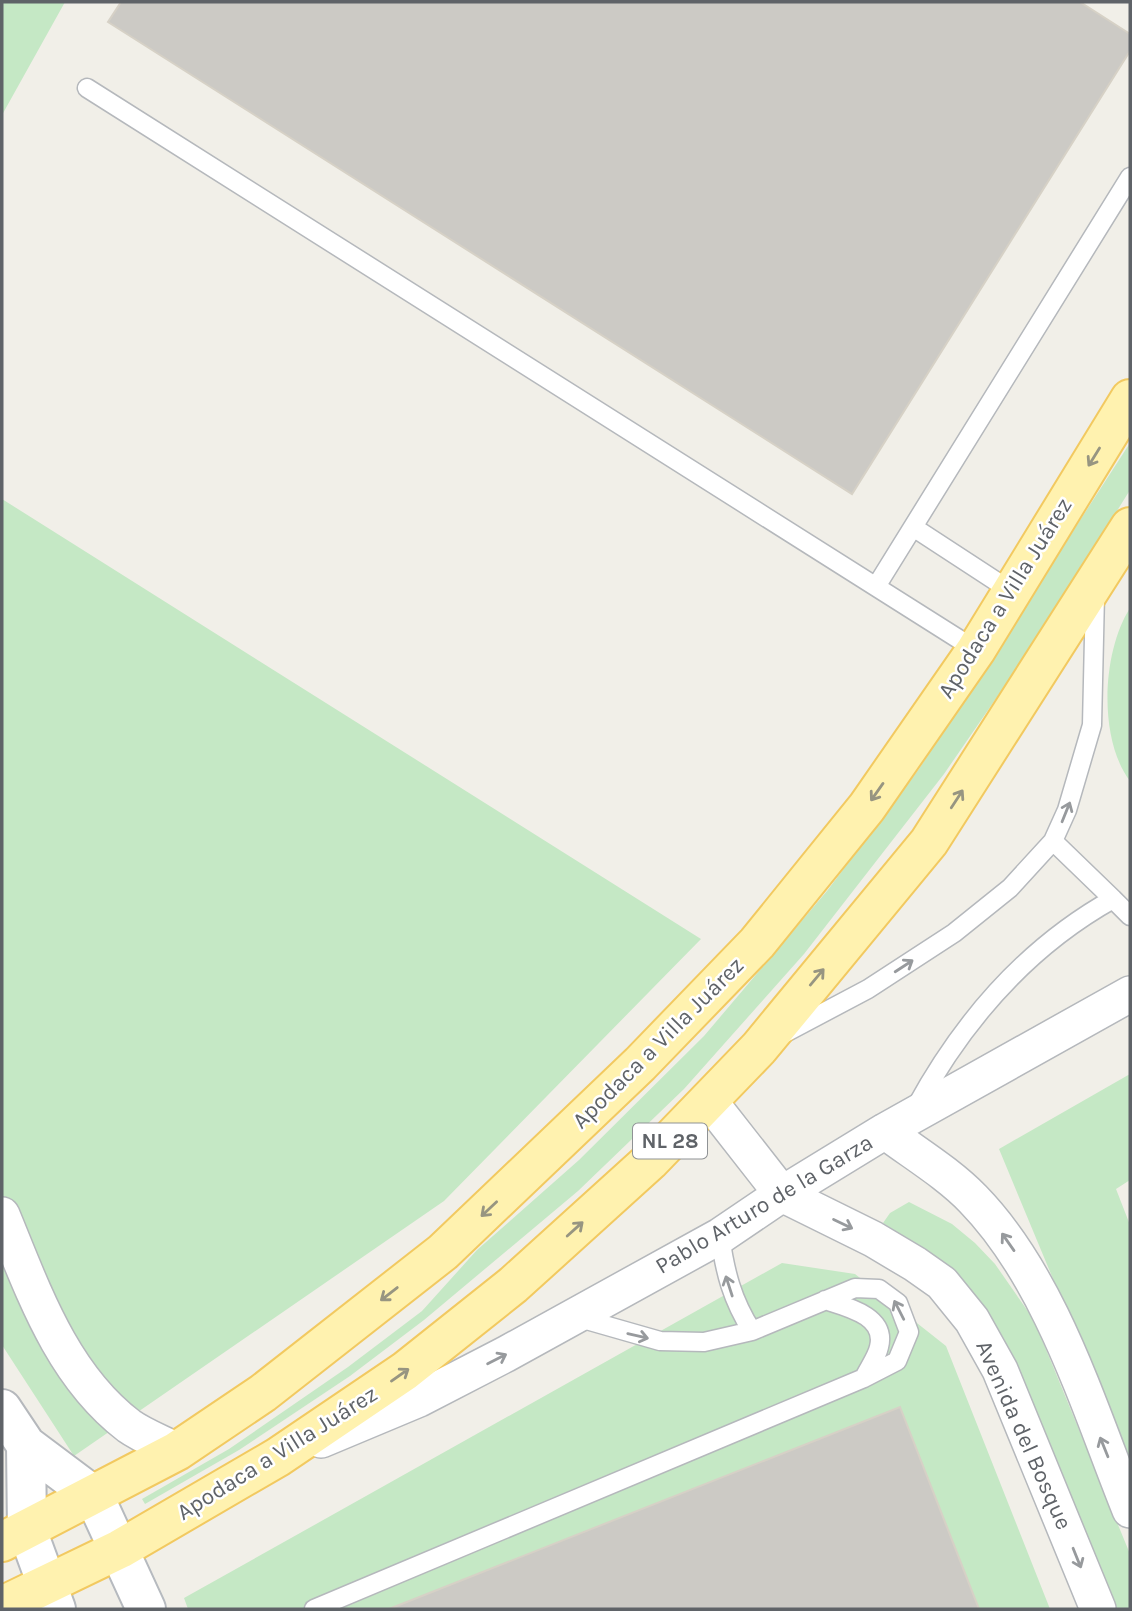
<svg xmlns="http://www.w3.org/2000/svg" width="1132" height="1611" font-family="Karla,sans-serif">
<rect width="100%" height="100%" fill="#f1efe8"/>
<path fill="#c5e8c5" d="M2,2H65L2,115Z
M1130,443V490L1039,636L944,774L804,954L684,1089L578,1191L424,1320L350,1376L239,1450L145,1504L142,1499L229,1449L348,1367L422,1311L477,1250L579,1160L704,1036L827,891L919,769Z
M2,499L701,939L444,1201L74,1456L2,1345Z
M1130,608V781C1098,739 1102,652 1130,608Z
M1130,1074V1180L1116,1189L1130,1225V1464L999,1149Z
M909,1202L952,1224L975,1243L995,1264L1034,1320L1130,1554V1609H1113L1004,1339C969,1278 939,1260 883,1223L890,1213Z
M782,1263L855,1274L946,1346L1050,1609H188L184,1598Z"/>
<path fill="#cccac5" stroke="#d6d1c6" stroke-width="2" d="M121,2H1080L1130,34V51L852,494L108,22Z
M900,1407L979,1609H389Z"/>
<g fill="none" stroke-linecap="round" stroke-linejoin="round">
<defs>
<path id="service" d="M87,88L976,650
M913,527L1011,591
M877,585L1130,177
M1053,841L1113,899
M783,1034L868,989L954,933L1010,888L1053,841L1067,810L1092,725L1095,594
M916,1107C963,1021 1027,947 1113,899L1130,916
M720,1236C725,1272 732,1300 752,1331
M825,1300C847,1307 887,1316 879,1347C877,1357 868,1369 864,1378
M314,1609L864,1378L897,1361L909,1332L898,1303L879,1289L855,1288L752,1331L704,1342L660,1341L576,1317"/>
<path id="minor" d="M710,1102L782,1194L873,1239L915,1264L942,1283L972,1320L1000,1370L1098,1609
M885,1131C914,1153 948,1173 973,1199C1051,1279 1089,1408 1130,1510
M2,1215C33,1290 61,1374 129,1426C143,1436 162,1443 177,1451
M321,1440L419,1399L506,1354L720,1236L782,1194L885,1131L1130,994"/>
<path id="tertiary" d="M2,1409L26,1445L94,1496
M26,1445L27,1530"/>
<path id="secondary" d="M94,1496L146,1609
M27,1530L56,1609"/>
<path id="primary" d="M2,1542L177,1451L263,1393L443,1252L640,1064L757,943L867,807L976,650L1130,399
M2,1606L120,1549L278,1457L405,1371L513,1285L650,1161L759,1048L929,842L1130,527"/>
</defs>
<use href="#service" stroke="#b5b8bc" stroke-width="21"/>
<use href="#minor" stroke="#b5b8bc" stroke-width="38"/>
<use href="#tertiary" stroke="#b5b8bc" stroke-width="42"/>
<use href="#secondary" stroke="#b6babf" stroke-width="42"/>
<use href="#primary" stroke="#f2c960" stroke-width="42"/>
<use href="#service" stroke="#fff" stroke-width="18"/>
<use href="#minor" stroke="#fff" stroke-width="35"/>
<use href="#tertiary" stroke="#fff" stroke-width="38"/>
<use href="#secondary" stroke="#fff" stroke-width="38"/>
<use href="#primary" stroke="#fff2af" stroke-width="38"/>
</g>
<defs><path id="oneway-shaft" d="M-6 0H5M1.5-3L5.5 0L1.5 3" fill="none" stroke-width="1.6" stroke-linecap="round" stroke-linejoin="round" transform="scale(1.75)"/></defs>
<g stroke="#979581">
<use href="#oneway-shaft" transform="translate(1094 457) rotate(122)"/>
<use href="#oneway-shaft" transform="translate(877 792) rotate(125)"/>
<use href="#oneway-shaft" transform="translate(957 799) rotate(-57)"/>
<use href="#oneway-shaft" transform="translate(817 977) rotate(-50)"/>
<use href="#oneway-shaft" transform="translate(489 1209) rotate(137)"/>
<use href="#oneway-shaft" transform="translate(575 1229) rotate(-42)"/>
<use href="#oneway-shaft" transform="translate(389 1294) rotate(142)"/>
<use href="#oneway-shaft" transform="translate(400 1375) rotate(-35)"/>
</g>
<g stroke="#979a9d">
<use href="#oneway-shaft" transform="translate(1066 812) rotate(-68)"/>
<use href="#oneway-shaft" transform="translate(904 966) rotate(-33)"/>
<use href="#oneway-shaft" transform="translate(843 1224) rotate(26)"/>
<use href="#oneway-shaft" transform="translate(1008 1242) rotate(-125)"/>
<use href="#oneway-shaft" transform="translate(729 1286) rotate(-108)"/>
<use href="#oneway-shaft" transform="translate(899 1310) rotate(-117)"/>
<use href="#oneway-shaft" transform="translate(638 1336) rotate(13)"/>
<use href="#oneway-shaft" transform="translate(497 1359) rotate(-27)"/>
<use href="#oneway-shaft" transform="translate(1104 1447) rotate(-112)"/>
<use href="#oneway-shaft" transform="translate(1077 1558) rotate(68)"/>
</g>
<g text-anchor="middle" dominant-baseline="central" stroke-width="5" stroke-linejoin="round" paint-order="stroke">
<rect fill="#fff" stroke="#8f9295" stroke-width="2" x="633" y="1123.5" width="74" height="35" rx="5"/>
<g font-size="21" font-weight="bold" fill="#5f6368">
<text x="670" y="1141">NL 28</text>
</g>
<g font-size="23" fill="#5f6368" stroke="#fff">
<text transform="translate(1005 598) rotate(-58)">Apodaca a Villa Juárez</text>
<text transform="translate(658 1043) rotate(-45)">Apodaca a Villa Juárez</text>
<text transform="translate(764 1204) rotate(-31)">Pablo Arturo de la Garza</text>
<text transform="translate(1024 1435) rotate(66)">Avenida del Bosque</text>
<text transform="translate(277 1453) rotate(-32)">Apodaca a Villa Juárez</text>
</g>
</g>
<rect width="1132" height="1611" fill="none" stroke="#5f6368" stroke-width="7"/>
</svg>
